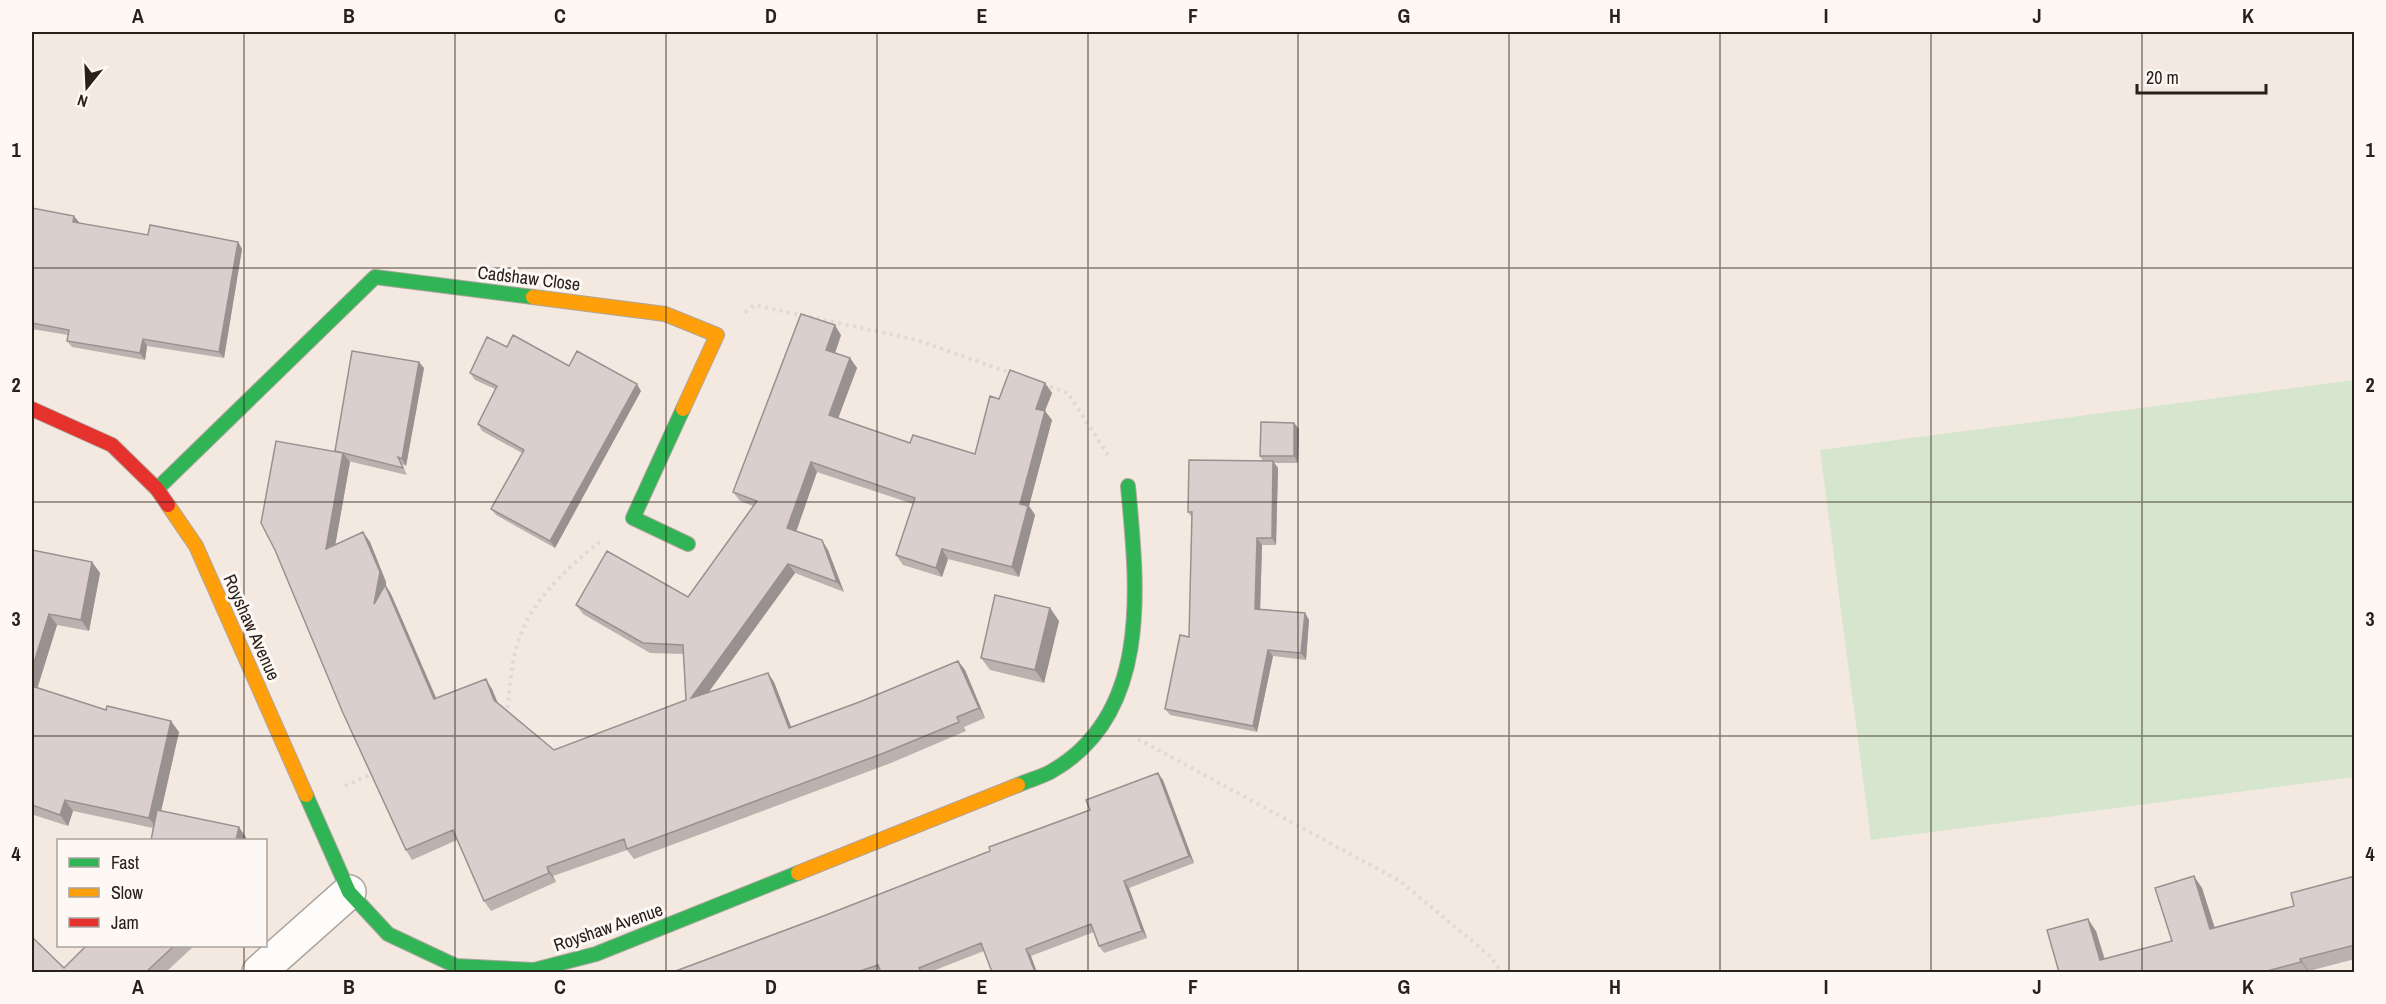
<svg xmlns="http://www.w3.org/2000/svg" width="2386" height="1004" font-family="'Archivo Narrow',sans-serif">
<rect width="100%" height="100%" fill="#f4e9e0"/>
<path fill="#d6e5ce" d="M2354,380V777L1871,840L1820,450Z"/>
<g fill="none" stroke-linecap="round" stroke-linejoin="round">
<defs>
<path id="street" d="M259,972L349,892"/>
<path id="fast" d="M683,409L633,518L688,544
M157,489L375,277L533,297
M1018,785C1029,780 1042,777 1052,771C1153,713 1137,584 1128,486
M306,795L349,892L388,934L456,966L534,970L596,954L798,873"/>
<path id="slow" d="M533,297L665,314L717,335L683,409
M168,505L196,546L306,795
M798,873L1018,785"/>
<path id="jam" d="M32,409L112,445L157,489L168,505"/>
</defs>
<use href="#street" stroke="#aea59d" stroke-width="36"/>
<use href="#fast" stroke="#aea59d" stroke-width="16"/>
<use href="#slow" stroke="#aea59d" stroke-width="16"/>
<use href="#jam" stroke="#aea59d" stroke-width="16"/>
<path stroke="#dddad8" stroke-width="4" stroke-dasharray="3 4.5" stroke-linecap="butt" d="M745,312L755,305L917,340L1013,374
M1043,384L1068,393L1108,455
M503,713L507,711C510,689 511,664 518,642C531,600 568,567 602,540
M1138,739L1400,881L1490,956L1501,972
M345,786L374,773"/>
<use href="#street" stroke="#fdfcfa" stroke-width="33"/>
<use href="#fast" stroke="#30b455" stroke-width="14"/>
<use href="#slow" stroke="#ff9f0a" stroke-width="14"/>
<use href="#jam" stroke="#e5322d" stroke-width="14"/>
</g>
<path fill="#bbb2b0" d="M32,208L79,222V223L148,235L238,242L242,249L224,358L147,346L145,360L72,347L67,341L68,335L32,329Z
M841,335L835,353L850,358L857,368L838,418L910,443L975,454L999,399L1045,383L1052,393L1045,411L1052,420L1029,506L1035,515L1019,577L948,559L942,577L903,565L896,555L913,504L817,472L796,531L828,550L844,592L795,573L708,693L774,682L791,727L862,701L958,661L965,670L985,718L964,727L966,731L891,763L634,859L627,850L553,876L556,882L491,911L484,901L457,840L412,860L406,850L275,550L335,451L424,368L406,466L402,464L407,475L348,461L350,462L335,545L363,532L370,542L386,582V586L391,594L436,699L492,689L498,703L554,750L686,700L683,654L650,653L583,614L576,605L688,597L753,506L740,501L733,492Z
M507,347L569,366L641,391L555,548L496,515L491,509L522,453L482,431L478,424L495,389L475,380L470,373Z
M1294,423L1299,429L1298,463H1274L1278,468L1276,545H1262L1260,609L1305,613L1309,620L1306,660L1273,656L1257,732L1170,715L1165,709L1189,637L1192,518L1188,512L1263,461L1260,456Z
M32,550L92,562L100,573L89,631L57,625L37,688L106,710L179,732L161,811L247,839V840H151L153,828L73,811L68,826L34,815L32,822Z
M1050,608L1059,621L1044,683L990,670L981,658Z
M1163,780L1194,863L1129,888L1147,938L1104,953L1099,946L1094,932L1031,956L984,951L930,972H673L826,915L990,851Z
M2355,876V959L2309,971V972H2059L2096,931L2105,959L2172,941L2202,888L2214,927L2294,906Z
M87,945H195L166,972H32L64,968Z"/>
<path fill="#999190" d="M74,216L79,222L77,229L73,222Z
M238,242L242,249L224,358L219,352Z
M835,325L841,335L833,359L826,350Z
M143,339L147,346L145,360L140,353Z
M850,358L857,368L836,424L829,415Z
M419,362L424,368L406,466L402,459Z
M1045,383L1052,393L1042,418L1036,409Z
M637,384L641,391L555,548L550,541Z
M1045,411L1052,420L1029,506L1035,515L1019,577L1012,567L1020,504Z
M1294,423L1299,429L1298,463L1294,456Z
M343,453L350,462L333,558L326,549Z
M1273,461L1278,468L1276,545L1272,538Z
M811,462L817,472L794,538L787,528Z
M363,532L370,542L386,582V586L391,594L441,709L374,604Z
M1257,538L1262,545L1260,615L1255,609Z
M822,540L828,550L844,592L837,582Z
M942,549L948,559L942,577L936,568Z
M92,562L100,573L89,631L81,620Z
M788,564L795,573L697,708L691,698Z
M1050,608L1059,621L1044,683L1035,670Z
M1305,613L1309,620L1306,660L1301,653Z
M49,614L57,625L35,696L32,691V669Z
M1268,650L1273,656L1257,732L1253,726Z
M958,661L965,670L985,718L979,708Z
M768,673L774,682L795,737L789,728Z
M486,679L492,689L500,709L494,700Z
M171,721L179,732L157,829L149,818Z
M1158,773L1163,780L1194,863L1189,856Z
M65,800L73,811L68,826L60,815Z
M32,811L34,815L32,822Z
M239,827L247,839V840H236Z
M547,867L553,876L556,882L549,873Z
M2194,876L2202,888L2219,941L2210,929Z
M1124,881L1129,888L1147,938L1142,931Z
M2088,919L2096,931L2108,972L2100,960Z
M1026,949L1031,956L1037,972H1035Z
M2300,959L2309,971V972L2301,962Z"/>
<path fill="#dacfcd" stroke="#999190" stroke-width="1.5" d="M32,208L74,216L73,222L148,235L150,225L238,242L219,352L143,339L140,353L67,341L69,330L32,323Z
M801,314L835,325L826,350L850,358L829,415L910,443L913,435L975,454L990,396L999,399L1010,370L1045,383L1036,409L1045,411L1020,504L1028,506L1012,567L942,549L936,568L896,555L915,498L811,462L787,528L822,540L837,582L788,564L691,698L768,673L789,728L862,701L958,661L979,708L957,717L959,722L884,753L627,849L624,839L547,867L549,873L484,901L453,830L406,850L343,713L275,550L261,523L276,441L343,453L326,549L363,532L380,572L374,604L385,585L434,699L486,679L494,700L554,750L686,700L683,645L643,643L576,605L607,551L688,597L757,501L733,492Z
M513,335L569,366L577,351L637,384L550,541L491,509L524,450L478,424L497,386L470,373L487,337L507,347Z
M352,351L419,362L402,459L398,457L403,468L335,451Z
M1261,422L1294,423V456H1260Z
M1189,460L1273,461L1272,538H1257L1255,609L1305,613L1301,653L1268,650L1253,726L1165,709L1180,635L1189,637L1192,512H1188Z
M32,550L92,562L81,620L49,614L32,669Z
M995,595L1050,608L1035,670L981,658Z
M32,686L106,710L107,706L171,721L149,818L65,800L60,815L32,805Z
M1158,773L1189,856L1124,881L1142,931L1099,946L1091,924L1026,949L1035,972H992L981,943L919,968L921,972H881L878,965L857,972H673L826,915L990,851L989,847L1090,810L1086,800Z
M157,810L239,827L236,840H151Z
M2194,876L2210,929L2294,906L2291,893L2355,876V945L2300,959L2301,962L2263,972H2059L2047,930L2088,919L2100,960L2172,941L2155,888Z
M32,937L64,968L87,945H175L146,972H32Z"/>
<path fill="none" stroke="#292019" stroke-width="1.5" stroke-opacity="0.55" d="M244,32V840M455,32V972M666,32V972M877,32V972M1088,32V972M1298,32V972M1509,32V972M1720,32V972M1931,32V972M2142,32V972M32,268H2354M32,502H2354M32,736H2354M244,946V972"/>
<g text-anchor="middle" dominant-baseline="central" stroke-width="6" stroke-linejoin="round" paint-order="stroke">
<g font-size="18" fill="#292019" stroke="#fdf8f4">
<text transform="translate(529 278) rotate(7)">Cadshaw Close</text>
<text transform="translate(252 627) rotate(66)">Royshaw Avenue</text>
<text transform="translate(608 927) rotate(-19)">Royshaw Avenue</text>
</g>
</g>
<rect width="2386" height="1004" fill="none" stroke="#fdf8f4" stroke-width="66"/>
<rect x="57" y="839" width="210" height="108" fill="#fdf8f4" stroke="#a8a29c" stroke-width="1.5"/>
<rect x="69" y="858" width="30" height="9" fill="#30b455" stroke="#a8a29c" stroke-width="1.5"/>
<text x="111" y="869" font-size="18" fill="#292019">Fast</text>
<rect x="69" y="888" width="30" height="9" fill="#ff9f0a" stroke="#a8a29c" stroke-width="1.5"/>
<text x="111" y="899" font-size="18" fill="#292019">Slow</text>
<rect x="69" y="918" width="30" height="9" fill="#e5322d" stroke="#a8a29c" stroke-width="1.5"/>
<text x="111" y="929" font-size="18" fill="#292019">Jam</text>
<g transform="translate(87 87) rotate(198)" stroke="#fdf8f4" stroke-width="4.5" paint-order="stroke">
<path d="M0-4.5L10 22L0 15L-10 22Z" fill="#292019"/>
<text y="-9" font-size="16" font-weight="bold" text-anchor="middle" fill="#292019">N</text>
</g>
<path d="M2137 84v9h129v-9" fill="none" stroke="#292019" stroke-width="3"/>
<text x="2146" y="84" font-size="18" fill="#292019" stroke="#fdf8f4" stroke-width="4.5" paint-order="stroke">20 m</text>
<rect x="33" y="33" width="2320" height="938" fill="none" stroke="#292019" stroke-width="2"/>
<g font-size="20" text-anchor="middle" font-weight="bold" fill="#292019">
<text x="138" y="23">A</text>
<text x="349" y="23">B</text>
<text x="560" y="23">C</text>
<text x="771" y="23">D</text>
<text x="982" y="23">E</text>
<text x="1193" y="23">F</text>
<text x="1404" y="23">G</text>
<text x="1615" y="23">H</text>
<text x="1826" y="23">I</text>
<text x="2037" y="23">J</text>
<text x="2248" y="23">K</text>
<text x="16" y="157">1</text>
<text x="2370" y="157">1</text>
<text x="16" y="392">2</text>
<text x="2370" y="392">2</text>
<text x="16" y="626">3</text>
<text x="2370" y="626">3</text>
<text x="16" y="861">4</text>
<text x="2370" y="861">4</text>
<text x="138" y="994">A</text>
<text x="349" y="994">B</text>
<text x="560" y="994">C</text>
<text x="771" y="994">D</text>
<text x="982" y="994">E</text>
<text x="1193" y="994">F</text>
<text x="1404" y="994">G</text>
<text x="1615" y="994">H</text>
<text x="1826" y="994">I</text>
<text x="2037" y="994">J</text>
<text x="2248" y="994">K</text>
</g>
</svg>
